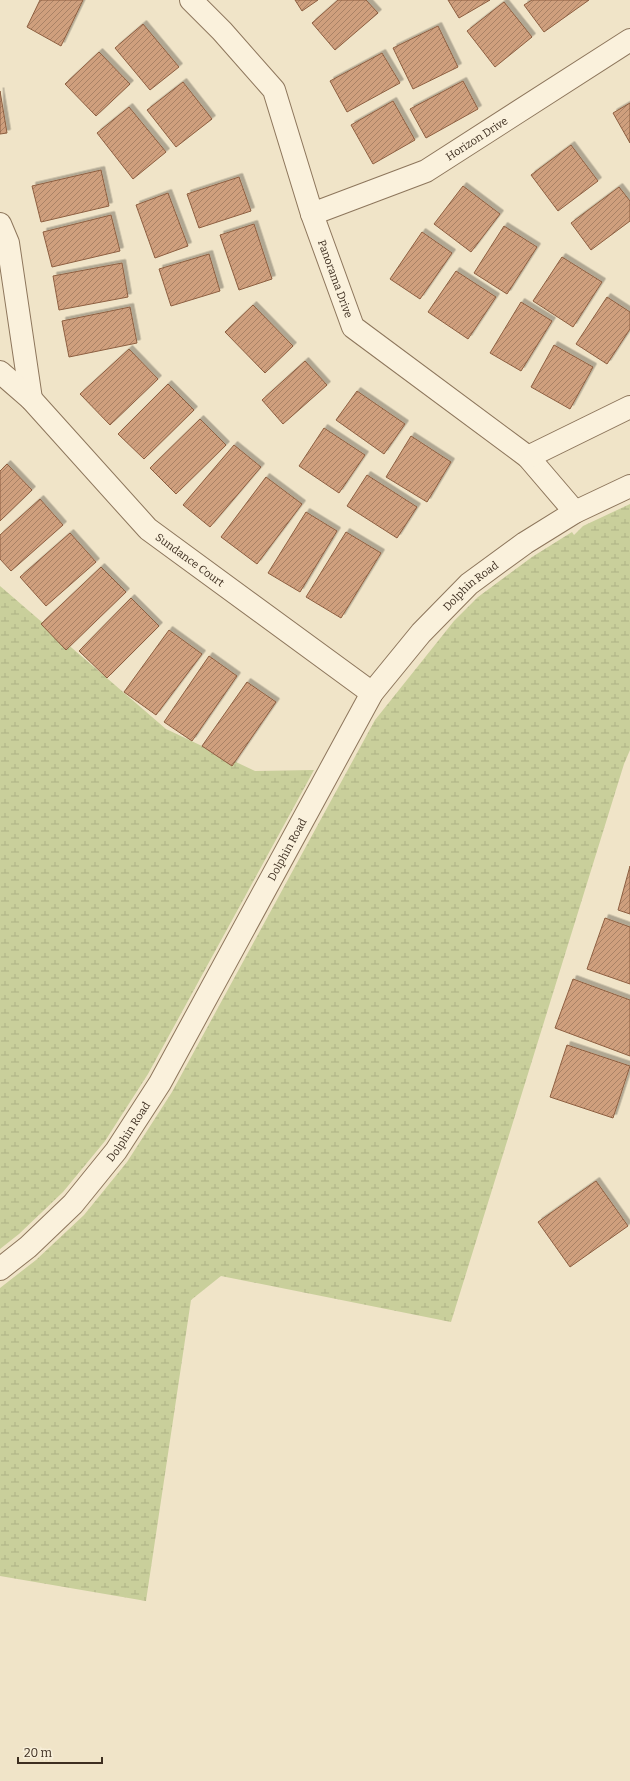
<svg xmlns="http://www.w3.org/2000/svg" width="630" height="1781" font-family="Bitter,serif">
<defs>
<pattern id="wetland-marsh" width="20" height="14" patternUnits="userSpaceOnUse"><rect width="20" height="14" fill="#c9cf9b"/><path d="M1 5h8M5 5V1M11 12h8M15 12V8" fill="none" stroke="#aeb285"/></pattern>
<pattern id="building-hatch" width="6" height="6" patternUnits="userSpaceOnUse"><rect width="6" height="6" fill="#cf9f7d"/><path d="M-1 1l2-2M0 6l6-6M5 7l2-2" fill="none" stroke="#a98266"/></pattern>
<filter id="shadow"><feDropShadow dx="3.5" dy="-3.5" stdDeviation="0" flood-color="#0004"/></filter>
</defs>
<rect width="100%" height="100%" fill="#f0e4c8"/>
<path fill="url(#wetland-marsh)" d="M630,504V750L624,764L451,1322L221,1276L191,1300L146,1601L0,1576V1288L36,1260L84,1215L127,1162L172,1092L375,720L454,621L478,597L532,557L572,532L574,535L583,526Z
M0,586L166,729L255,771L314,770L148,1074L105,1141L63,1192L19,1234L0,1249Z"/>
<path fill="url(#building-hatch)" stroke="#8d5f41" filter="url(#shadow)" d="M40,0H83L61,46L27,27Z
M295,0H318L302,11Z
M338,0H366L378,13L335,50L312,23Z
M448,0H490L459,18Z
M532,0H589L544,32L524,5Z
M504,2L532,37L495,67L467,31Z
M143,24L179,67L150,90L115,48Z
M438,26L458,67L413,89L393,48Z
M99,52L130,84L96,116L65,84Z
M382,53L400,83L347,112L330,81Z
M463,81L478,109L426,138L410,109Z
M183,82L212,119L176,147L147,110Z
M0,91L7,133L0,134Z
M393,101L415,140L373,164L351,125Z
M630,103V143L613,113Z
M129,107L166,152L133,179L97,133Z
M571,145L598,181L558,211L531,175Z
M101,170L109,206L41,222L32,186Z
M239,177L251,211L199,228L187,194Z
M463,186L500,214L471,252L434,224Z
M619,187L630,201V221L591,250L571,223Z
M168,193L188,246L155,258L136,205Z
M111,215L120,251L52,267L43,232Z
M254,224L272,279L239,290L220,235Z
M504,226L537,247L507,294L474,273Z
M422,232L452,253L420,299L390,279Z
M209,254L220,291L171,306L159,269Z
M562,257L602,282L573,327L533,301Z
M122,263L128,297L59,310L53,276Z
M456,271L496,297L468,339L428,312Z
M607,297L630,312V329L607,364L576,344Z
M521,302L552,321L521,371L490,353Z
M253,305L293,346L265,373L225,332Z
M130,307L137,343L69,357L62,321Z
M554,345L593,367L570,409L531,387Z
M129,349L158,379L110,425L80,394Z
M305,361L327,385L283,424L262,400Z
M168,384L194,410L144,459L118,434Z
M357,391L405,424L384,454L336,420Z
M200,419L226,445L176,494L150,468Z
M324,428L365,455L339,493L299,466Z
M411,436L451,462L427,502L386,477Z
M234,445L261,467L210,527L183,505Z
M7,464L32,490L0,521V471Z
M367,475L417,507L397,538L347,506Z
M266,477L302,504L257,564L221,537Z
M40,499L63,525L11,571L0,559V535Z
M306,512L337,531L300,592L268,573Z
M346,532L381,553L341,618L306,597Z
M70,533L96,562L46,606L20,577Z
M101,567L126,592L66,650L41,624Z
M131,598L159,626L107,678L79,651Z
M169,630L202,654L156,715L124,692Z
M209,656L237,676L192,741L164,722Z
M247,682L276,702L232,766L202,746Z
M630,866V914L618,910Z
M605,918L630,927V984L587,969Z
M573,979L630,1000V1056L555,1028Z
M567,1045L630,1066L613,1118L550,1097Z
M596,1181L628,1226L570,1267L538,1222Z"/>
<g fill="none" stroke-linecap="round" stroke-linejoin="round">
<defs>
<g id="minor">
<path id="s1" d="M191,0L222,31L274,90L312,214L353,327L528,457L575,512"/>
<path id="s2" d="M312,214L426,171L630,40"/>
<path d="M0,224L8,243L31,399"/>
<path id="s3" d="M0,372L31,399L148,529L372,693"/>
<path d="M528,457L630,407"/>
<path id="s4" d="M0,1269L28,1247L73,1204L116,1151L160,1083L372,693L421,633L469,584L525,543L575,512L630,486"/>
</g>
</defs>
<use href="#minor" stroke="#8d765c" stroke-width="24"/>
<use href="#minor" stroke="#faf1dc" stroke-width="22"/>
</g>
<g text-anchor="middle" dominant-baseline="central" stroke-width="3" stroke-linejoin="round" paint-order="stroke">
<g font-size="11" fill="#3d2e20" stroke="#f7eed8">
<text stroke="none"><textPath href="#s2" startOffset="182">Horizon Drive</textPath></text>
<text stroke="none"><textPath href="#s1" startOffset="321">Panorama Drive</textPath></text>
<text stroke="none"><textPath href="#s3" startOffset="268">Sundance Court</textPath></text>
<text stroke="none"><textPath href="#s4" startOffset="837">Dolphin Road</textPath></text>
<text stroke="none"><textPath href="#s4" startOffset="513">Dolphin Road</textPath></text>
<text stroke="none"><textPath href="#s4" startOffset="189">Dolphin Road</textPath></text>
</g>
</g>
<path d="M18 1757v6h84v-6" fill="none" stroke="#3d2e20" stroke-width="2"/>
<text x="24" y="1757" font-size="12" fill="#3d2e20" stroke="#f7eed8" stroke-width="3" paint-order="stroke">20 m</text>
</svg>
